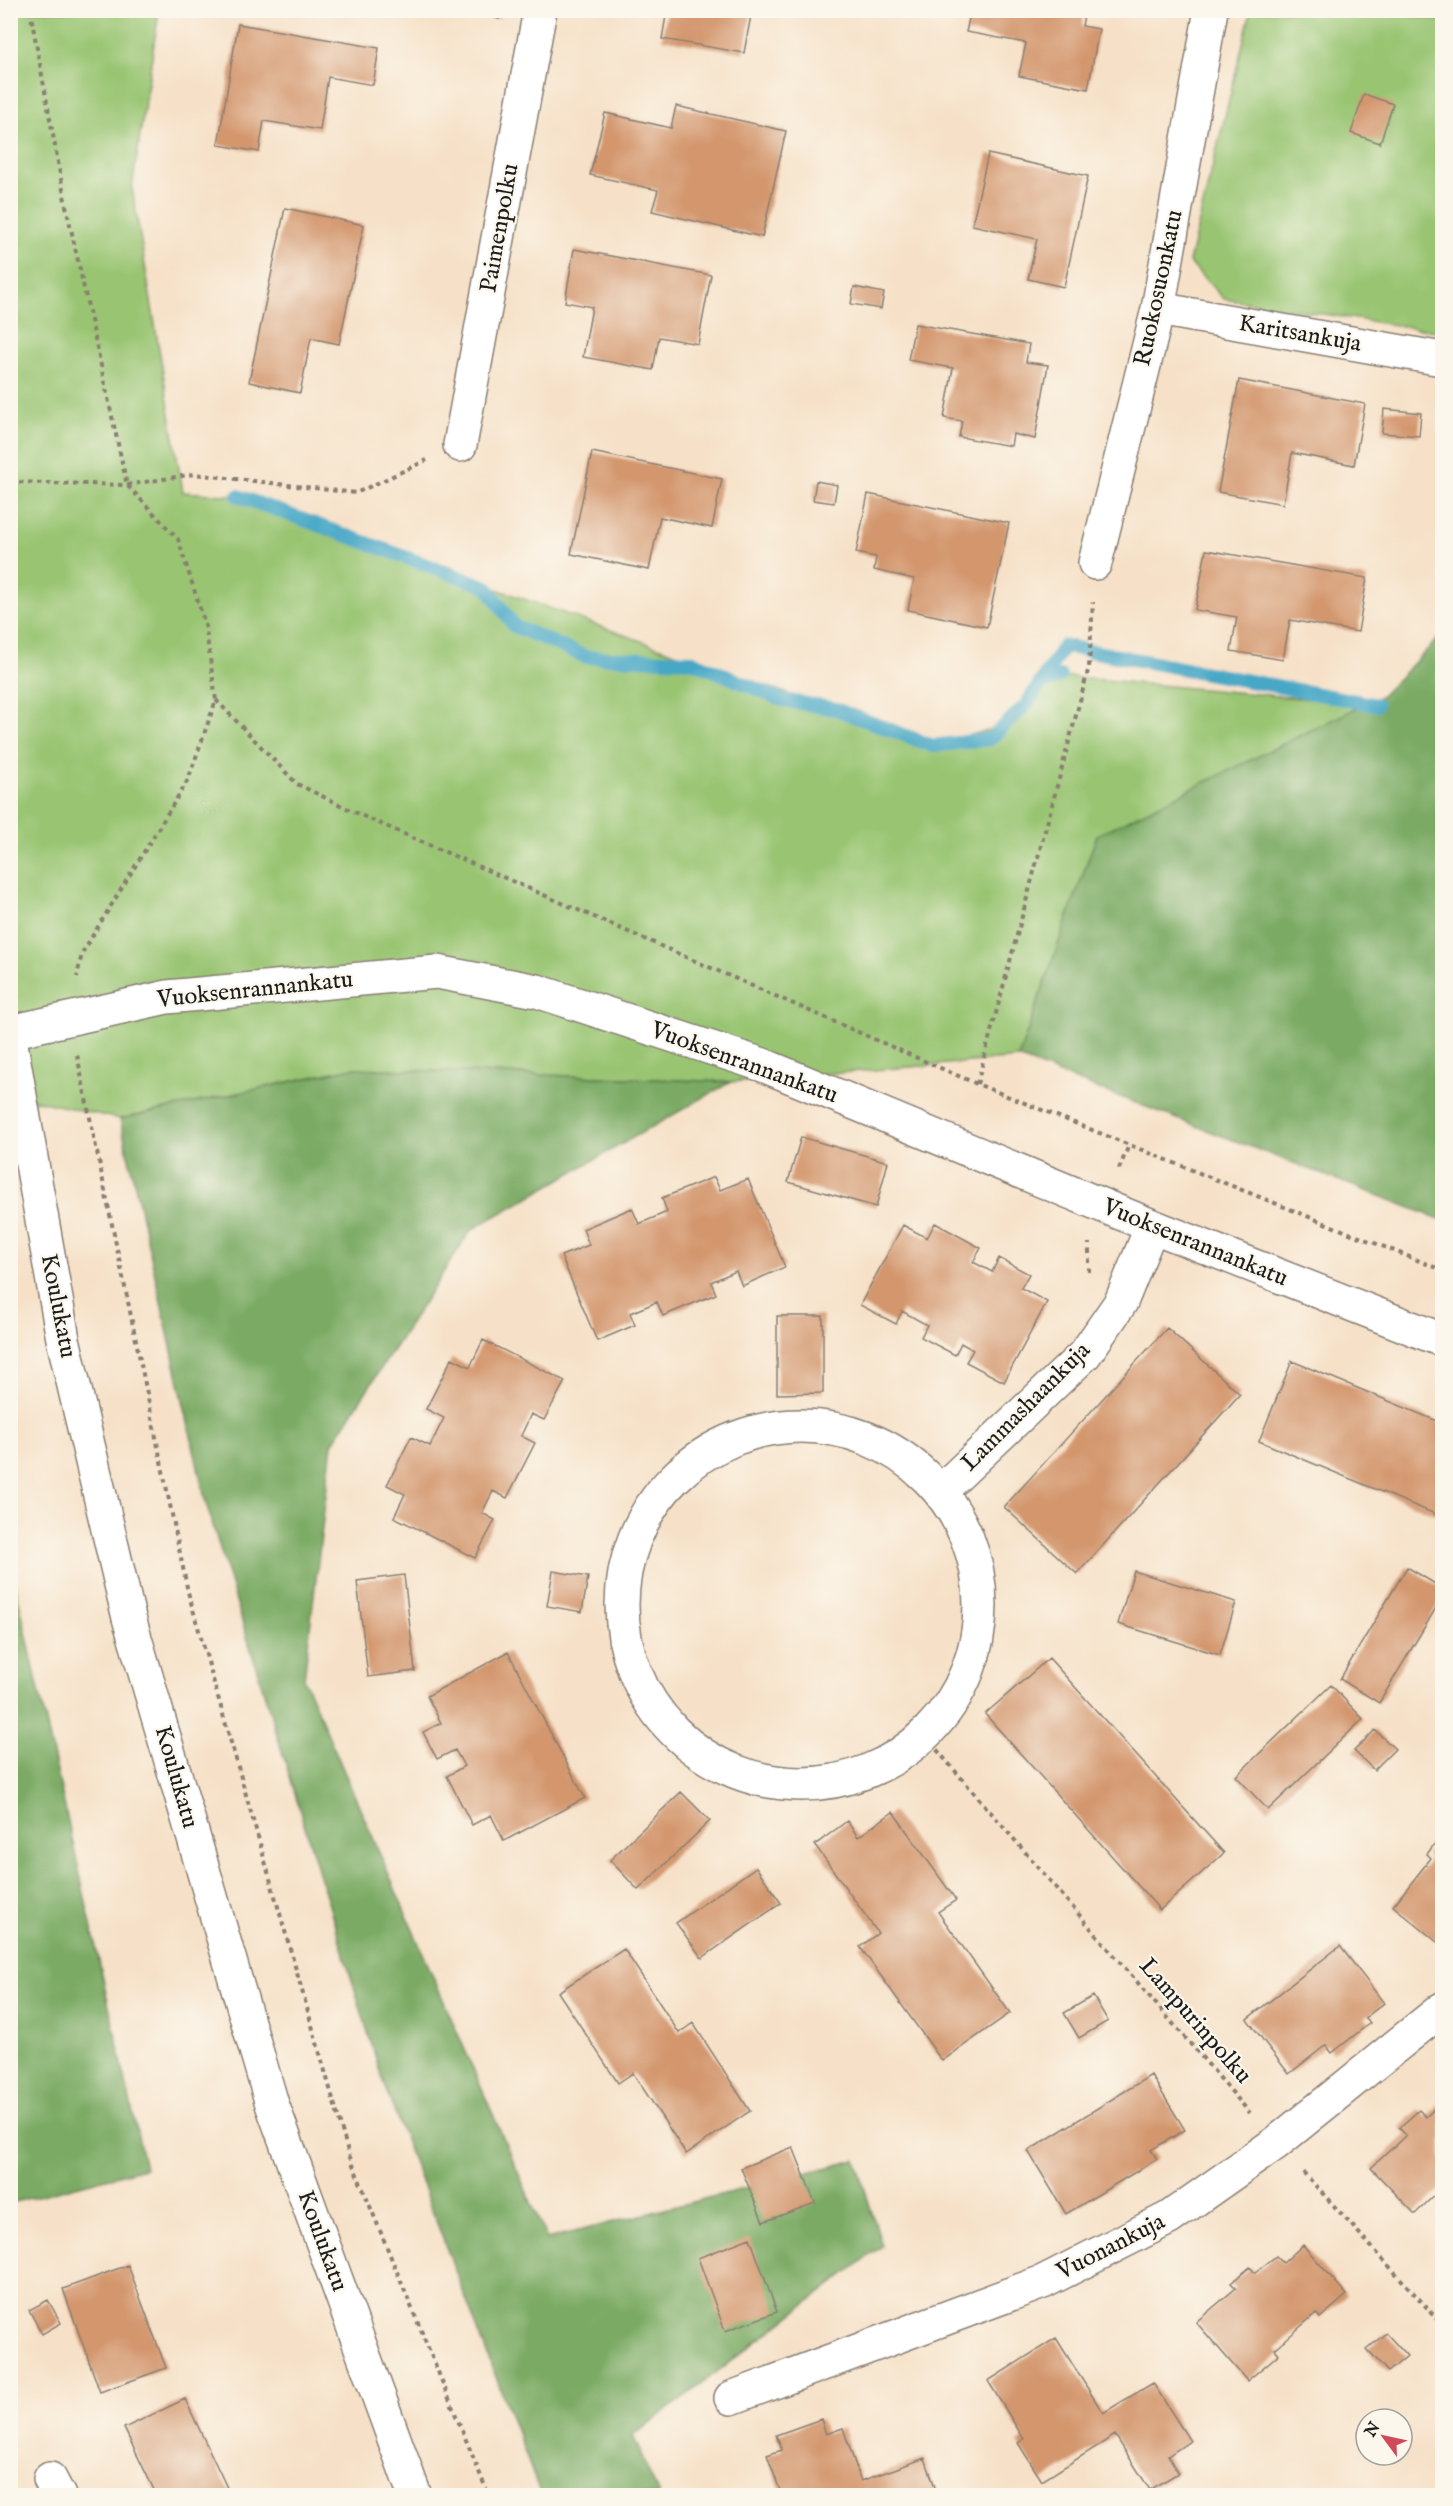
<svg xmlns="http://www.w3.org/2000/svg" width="1453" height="2506" font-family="'IM FELL English',serif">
<rect width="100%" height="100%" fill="#fbf7ec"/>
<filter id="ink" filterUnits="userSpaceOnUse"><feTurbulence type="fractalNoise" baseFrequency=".0167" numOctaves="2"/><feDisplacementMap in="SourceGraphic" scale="12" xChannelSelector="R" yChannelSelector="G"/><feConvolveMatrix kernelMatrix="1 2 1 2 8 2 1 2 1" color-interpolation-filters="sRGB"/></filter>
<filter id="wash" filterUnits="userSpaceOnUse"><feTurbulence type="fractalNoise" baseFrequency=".008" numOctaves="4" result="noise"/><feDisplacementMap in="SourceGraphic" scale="24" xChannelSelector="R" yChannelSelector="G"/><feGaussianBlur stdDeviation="1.35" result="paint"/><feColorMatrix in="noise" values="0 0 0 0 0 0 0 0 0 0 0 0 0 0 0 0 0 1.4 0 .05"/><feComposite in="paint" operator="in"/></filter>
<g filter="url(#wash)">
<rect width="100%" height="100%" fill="#f6e1c8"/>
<path fill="#99c572" stroke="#5a7047" stroke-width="1.5" d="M11,11H159L132,188L183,492L238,496L933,746L1002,726L1060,676L1376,705L1097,835L1018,1058L731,1082L353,1068L120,1119L11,1095Z
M1251,11H1384L1442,21V332L1224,299L1189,262Z"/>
<path fill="#7aaa64" stroke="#4b6340" stroke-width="1.5" d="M1442,635V1220L1018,1058L1097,835L1381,696Z
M353,1068L731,1082L471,1230L332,1444L304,1679L547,2239L856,2160L882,2246L633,2436L659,2495H541L384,2085L206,1503L120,1119Z
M10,1560L145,2168L11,2203H10Z"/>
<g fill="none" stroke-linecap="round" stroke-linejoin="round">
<path stroke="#47a7c6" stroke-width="14" d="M238,496L487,587L514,626L586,657L692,661L782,700L835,709L933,746L990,739L1026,705L1064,646L1376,705
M1038,686L1060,676"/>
</g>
<g id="blocks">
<path fill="#d3966d" d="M464,10H501L499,19Z
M667,10H752L744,53L662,39Z
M971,10H1085L1082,26L1099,29L1088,89L1019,76L1026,43L966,32Z
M238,24L379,48L373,85L328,77L320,130L264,121L259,152L218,145Z
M1364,94L1393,104L1380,143L1351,133Z
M676,106L786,131L762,237L652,211L658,190L590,175L605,113L671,128Z
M988,154L1088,176L1064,287L1028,279L1037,239L972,225Z
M285,208L364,225L339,344L311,338L300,393L249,382Z
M574,249L711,275L698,344L659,337L653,370L583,357L592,307L565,302Z
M854,287L884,293L881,309L851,304Z
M915,324L1029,344L1026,362L1048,365L1035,439L1013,434L1011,446L959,437L962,421L944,418L953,368L908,360Z
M1239,380L1365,404L1354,465L1292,453L1283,504L1218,492Z
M1384,409L1421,413L1419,436L1382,433Z
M592,452L722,479L712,528L660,517L649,570L571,554Z
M816,481L837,485L834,503L813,500Z
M868,494L1009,523L987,627L908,610L914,579L874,570L876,557L856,553Z
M1206,550L1367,578L1358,632L1290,620L1283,660L1231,651L1237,617L1195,610Z
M801,1137L888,1162L876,1207L788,1182Z
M714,1177L720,1190L748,1179L785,1267L742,1286L736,1271L711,1282L716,1294L663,1316L657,1302L630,1313L635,1325L597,1341L561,1256L589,1245L583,1229L632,1208L639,1224L667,1212L662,1198Z
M935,1223L981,1248L973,1262L992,1272L999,1258L1029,1274L1021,1288L1047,1302L1004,1382L966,1362L973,1350L961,1343L955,1355L921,1337L927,1325L902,1311L896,1324L860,1305L903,1225L927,1238Z
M777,1316H823V1393L777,1394Z
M1167,1328L1240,1394L1077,1574L1004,1507Z
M483,1340L565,1381L544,1420L531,1414L521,1436L535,1443L507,1498L493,1491L482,1513L495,1520L475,1558L394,1517L405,1494L387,1485L411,1437L430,1446L444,1418L426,1409L452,1358L470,1367Z
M1292,1361L1442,1423V1517L1259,1441Z
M1407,1567L1442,1588V1598L1379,1703L1340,1679Z
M553,1571L588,1577L582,1612L547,1606Z
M1134,1571L1236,1602L1220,1655L1118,1624Z
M404,1575L415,1671L368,1677L357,1581Z
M508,1652L585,1798L504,1841L491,1815L472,1825L447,1776L464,1766L455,1750L437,1759L423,1732L441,1723L427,1696Z
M1049,1658L1224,1853L1160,1910L985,1714Z
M1331,1685L1363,1719L1268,1810L1236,1776Z
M1375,1730L1395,1749L1374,1770L1354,1751Z
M681,1792L710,1821L638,1890L610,1860Z
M893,1812L956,1900L938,1912L1010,2013L942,2061L860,1947L878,1933L815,1845L847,1821L858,1837Z
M1442,1834V1946L1393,1906L1431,1858L1427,1854Z
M756,1867L781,1903L702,1958L676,1923Z
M1340,1946L1384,2003L1365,2018L1370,2023L1332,2053L1326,2045L1289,2074L1247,2019Z
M624,1949L679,2033L693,2023L750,2111L686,2154L633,2073L618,2083L558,1992Z
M1093,1996L1108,2021L1079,2038L1064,2013Z
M1151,2075L1185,2130L1151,2150L1157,2159L1066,2214L1028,2151Z
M1442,2101V2188L1415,2214L1371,2168L1406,2135L1399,2128L1419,2110L1426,2117Z
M793,2147L815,2203L763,2222L741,2168Z
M750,2238L777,2312L725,2331L698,2258Z
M1303,2245L1347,2295L1320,2318L1316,2313L1275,2349L1279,2354L1247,2381L1196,2322L1236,2288L1231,2283L1250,2267L1255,2273L1276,2256L1283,2263Z
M128,2265L166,2368L100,2392L63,2289Z
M48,2300L61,2323L42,2334L29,2310Z
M1386,2333L1407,2356L1388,2372L1367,2349Z
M1056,2338L1103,2413L1153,2383L1190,2441L1168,2456L1178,2473L1150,2490L1115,2435L1042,2481L1018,2443L1024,2439L988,2381Z
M185,2399L231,2496H157L124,2428Z
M821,2419L826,2434L843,2428L861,2481L925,2458L938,2496H782L767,2455L782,2450L776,2435Z"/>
</g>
</g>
<g filter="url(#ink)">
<use href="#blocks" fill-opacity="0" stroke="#897e72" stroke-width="1.5"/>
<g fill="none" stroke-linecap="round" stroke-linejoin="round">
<defs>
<path id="minor" d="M1158,309L1442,359
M460,445L540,10
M1095,563L1158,309L1211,10
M10,1032L167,997L437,972L537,991L763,1065L1152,1226L1442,1340
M622 1605a179 179 0 1 1 358 0a179 179 0 1 1-358 0Z
M944,1488L1085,1354L1121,1302L1152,1226
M731,2398L1043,2282L1169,2218L1276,2143L1442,2009
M50,2479L59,2496"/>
<path id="tertiary" d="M10,1039L63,1339L129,1618L272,2104L415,2496"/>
</defs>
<use href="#minor" stroke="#897e72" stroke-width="36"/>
<use href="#tertiary" stroke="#897e72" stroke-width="36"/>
<path stroke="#897e72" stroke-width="4" stroke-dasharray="4.5 4.5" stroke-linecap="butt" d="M30,10L66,206L127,485L178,539L205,624L216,700L188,780L82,953L77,977
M10,482L127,485L194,474L356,493L427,460
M216,700L297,784L365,817L977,1084L1442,1270
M77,1055L188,1592L349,2155L489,2496
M977,1084L1089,667L1093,602
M1119,1169L1129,1145
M1089,1272V1243
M925,1736L1250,2113
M1303,2172L1442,2324"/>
<use href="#minor" stroke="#fff" stroke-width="33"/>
<use href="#tertiary" stroke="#fff" stroke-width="33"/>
</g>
</g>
<g text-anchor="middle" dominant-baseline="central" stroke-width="4.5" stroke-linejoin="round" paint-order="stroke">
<g font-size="24" fill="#1c1c1c" stroke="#fbf7ec">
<text transform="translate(500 228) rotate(-80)">Paimenpolku</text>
<text transform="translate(1159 288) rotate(-78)">Ruokosuonkatu</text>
<text transform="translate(1300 334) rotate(10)">Karitsankuja</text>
<text transform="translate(255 990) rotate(-6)">Vuoksenrannankatu</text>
<text transform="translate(744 1063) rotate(20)">Vuoksenrannankatu</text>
<text transform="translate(1195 1243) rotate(22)">Vuoksenrannankatu</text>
<text transform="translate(58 1306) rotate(79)">Koulukatu</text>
<text transform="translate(1026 1407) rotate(-45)">Lammashaankuja</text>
<text transform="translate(176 1777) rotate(74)">Koulukatu</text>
<text transform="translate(1195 2021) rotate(49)">Lampurinpolku</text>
<text transform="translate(322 2241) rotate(70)">Koulukatu</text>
<text transform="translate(1111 2247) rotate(-27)">Vuonankuja</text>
</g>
</g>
<rect width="1453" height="2506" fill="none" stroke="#fbf7ec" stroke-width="36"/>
<g transform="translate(1384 2437) rotate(303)"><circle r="28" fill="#fbf7ec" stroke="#a29f99" stroke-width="1.5"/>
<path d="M0-4.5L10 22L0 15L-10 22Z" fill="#d1495b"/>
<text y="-9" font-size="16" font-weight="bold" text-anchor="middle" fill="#1c1c1c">N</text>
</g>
</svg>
